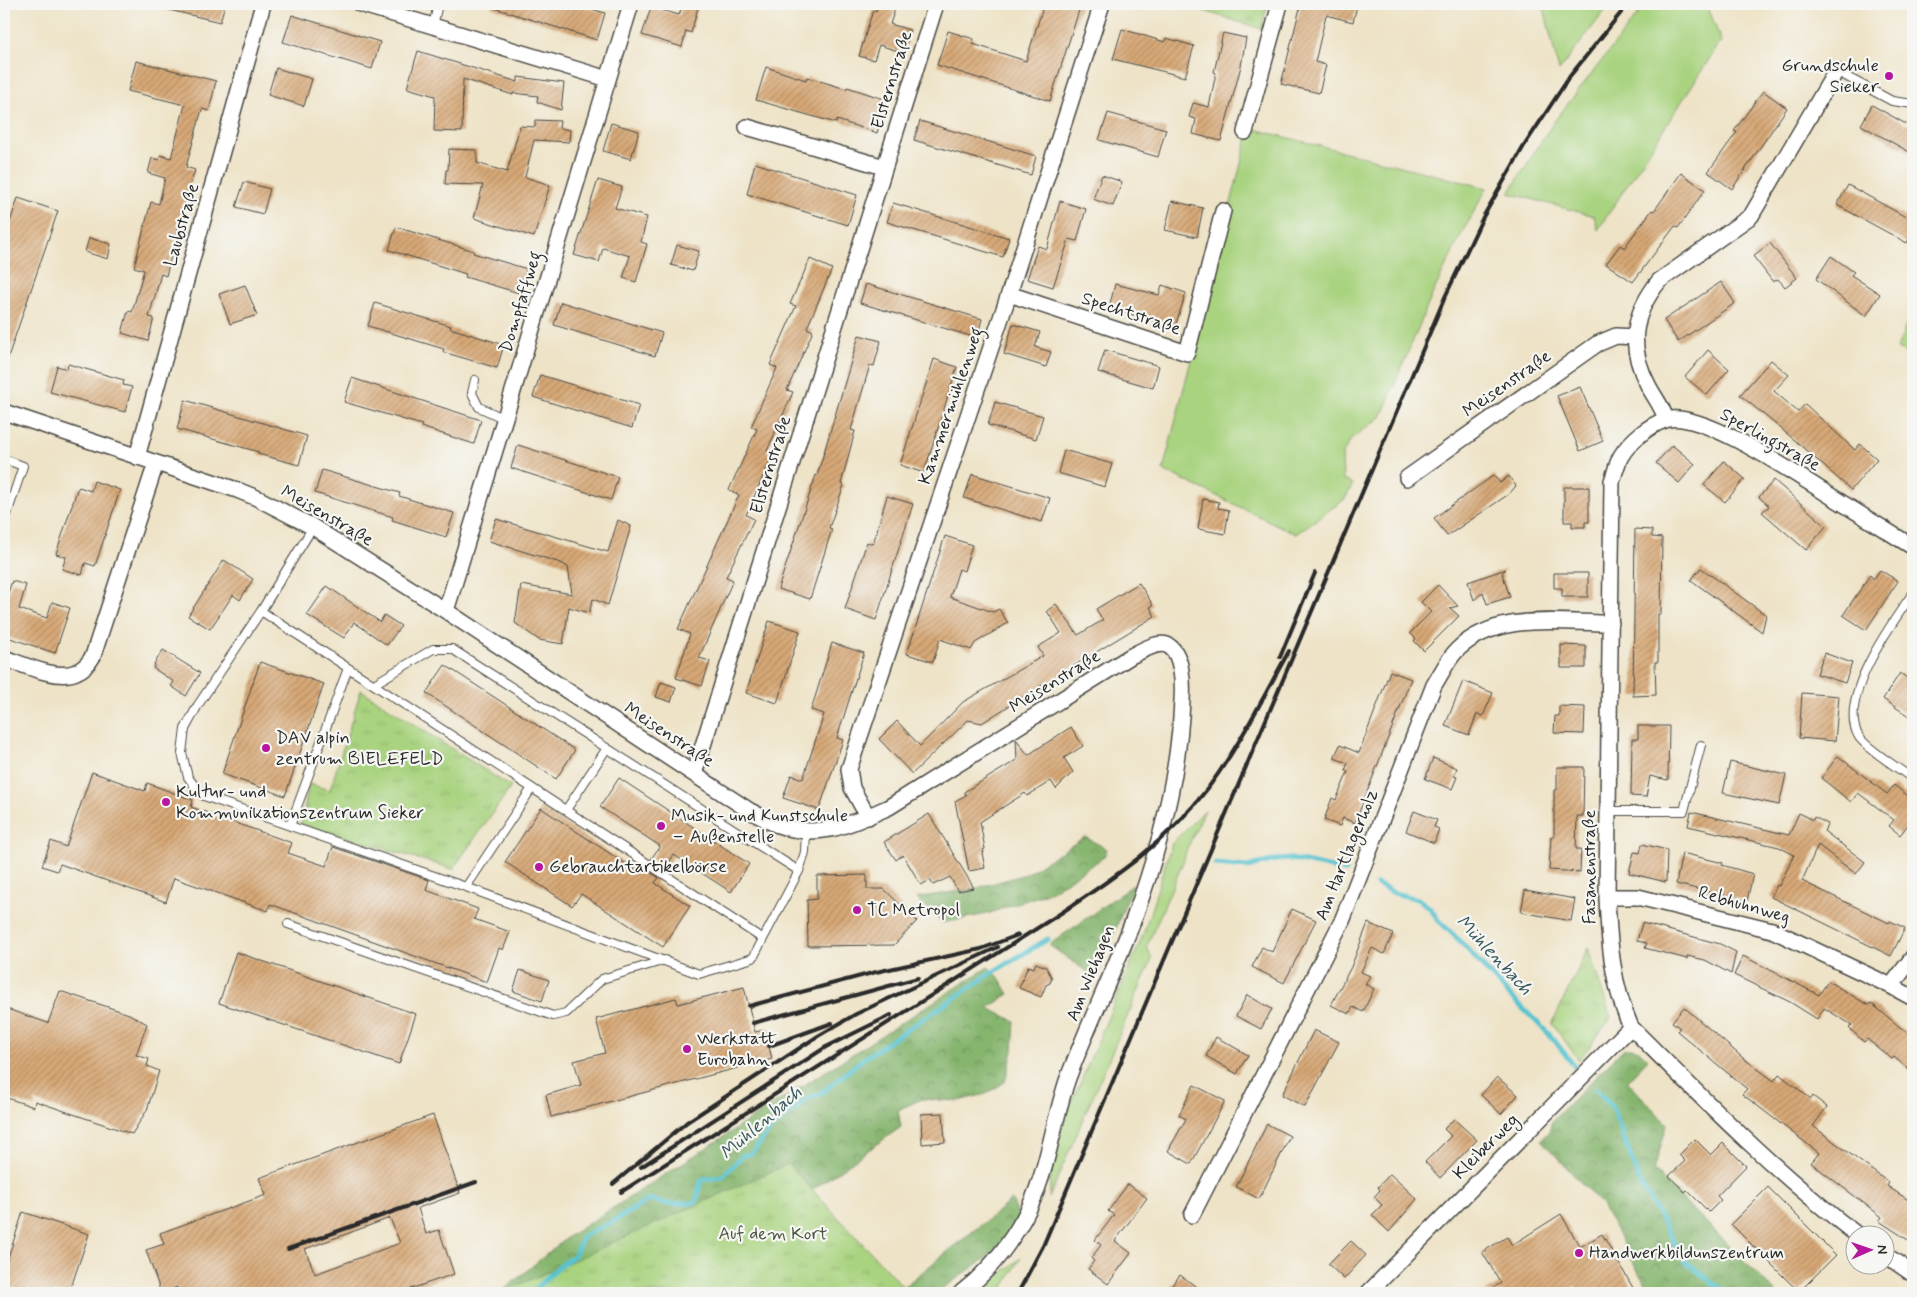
<svg xmlns="http://www.w3.org/2000/svg" width="1917" height="1297" font-family="Mynerve,sans-serif">
<defs>
<pattern id="forest-crowns" width="20" height="18" patternUnits="userSpaceOnUse" patternTransform="scale(1.25)"><rect width="20" height="18" fill="#86b56e"/><path d="M2 6a3 3 0 1 1 6 0M12 15a3 3 0 1 1 6 0" fill="none" stroke="#6e935b"/></pattern>
<pattern id="park-tufts" width="24" height="20" patternUnits="userSpaceOnUse" patternTransform="scale(1.25)"><rect width="24" height="20" fill="#a9d37f"/><path d="M3 7l-1-3M5 7V3M7 7l1-3M15 17l-1-3M17 17v-4M19 17l1-3" fill="none" stroke="#92b56e"/></pattern>
<pattern id="building-hatch" width="6" height="6" patternUnits="userSpaceOnUse" patternTransform="scale(1.25)"><rect width="6" height="6" fill="#d8a977"/><path d="M-1 1l2-2M0 6l6-6M5 7l2-2" fill="none" stroke="#af8a62"/></pattern>
</defs>
<rect width="100%" height="100%" fill="#f6f6f2"/>
<filter id="ink" filterUnits="userSpaceOnUse"><feTurbulence type="fractalNoise" baseFrequency=".02" numOctaves="2"/><feDisplacementMap in="SourceGraphic" scale="10" xChannelSelector="R" yChannelSelector="G"/><feConvolveMatrix kernelMatrix="1 2 1 2 8 2 1 2 1" color-interpolation-filters="sRGB"/></filter>
<filter id="wash" filterUnits="userSpaceOnUse"><feTurbulence type="fractalNoise" baseFrequency=".0096" numOctaves="4" result="noise"/><feDisplacementMap in="SourceGraphic" scale="20" xChannelSelector="R" yChannelSelector="G"/><feGaussianBlur stdDeviation="1.12" result="paint"/><feColorMatrix in="noise" values="0 0 0 0 0 0 0 0 0 0 0 0 0 0 0 0 0 1.4 0 .05"/><feComposite in="paint" operator="in"/></filter>
<g filter="url(#wash)">
<rect width="100%" height="100%" fill="#eee3c7"/>
<path fill="#a9d37f" stroke="#6a7f55" d="M1543,4H1610L1559,71Z
M1646,4H1707L1721,41L1598,230L1594,216L1509,193L1553,123Z
M1250,128L1487,188L1461,235L1432,295L1381,417L1352,438L1342,455L1343,480L1353,484L1345,499L1296,534L1163,470Z
M1913,306V356L1897,349Z
M1205,810L1186,851L1184,860L1147,946L1152,959L1049,1198L1053,1147L1143,935L1172,843Z
M1021,1258L1000,1293H975Z"/>
<path fill="url(#forest-crowns)" stroke="#58704c" d="M1085,837L1107,849L1104,857L1050,892L987,914L942,923L916,898L977,888L1026,874Z
M1133,885L1096,978L1049,945Z
M988,967L998,976L1009,994L988,1008L1015,1021L1013,1051L1005,1082L986,1094L958,1101L922,1099L898,1110L901,1127L812,1190L705,1252L500,1293L566,1238Z
M1631,1048L1639,1050L1648,1059L1627,1081L1667,1124L1654,1170L1776,1293H1650L1602,1205L1541,1140L1549,1131L1552,1121L1619,1053L1624,1049Z
M1012,1200L1022,1225L985,1259L936,1293H896Z"/>
<path fill="url(#park-tufts)" stroke="#6a7f55" d="M1182,4H1268L1261,29Z
M361,690L511,787L453,869L301,824L309,784L330,790Z
M1588,948L1611,1018L1579,1060L1552,1024Z
M788,1164L909,1293H500H501Z"/>
<g fill="none" stroke-linecap="round" stroke-linejoin="round">
<path stroke="#57c3d0" stroke-width="5" d="M1216,864L1247,867L1276,860L1291,859L1346,871
M1377,884L1394,893L1418,899L1430,908L1438,920L1459,940L1505,991L1551,1036L1575,1067
M1596,1089L1612,1107L1627,1146L1638,1179L1686,1262L1726,1293
M532,1293L560,1265L574,1256L583,1236L616,1220L650,1199L664,1204L692,1203L697,1200L700,1184L703,1179L722,1177L743,1155L751,1154L771,1129L807,1099L820,1094L863,1059L993,972L1048,939"/>
</g>
<g id="blocks">
<path fill="url(#building-hatch)" fill-rule="evenodd" d="M166,4H225L220,22L165,9Z
M492,4H575L605,13L597,40L491,7Z
M683,4H699L691,33L686,31L682,47L642,35L651,7L679,15Z
M878,4L895,9L890,24L910,30L904,53L879,45L874,60L859,56L873,10L876,11Z
M1044,4H1081L1050,101L937,65L948,31L974,39L973,44L1026,61Z
M1301,4H1349L1357,6L1353,22L1326,15L1315,62L1326,65L1319,93L1281,84Z
M292,15L380,42L372,69L283,42Z
M1122,29L1165,42L1166,38L1194,46L1185,77L1113,59Z
M1223,33L1246,38L1241,66L1221,141L1193,134L1196,119L1189,117L1193,103L1209,107L1216,73L1214,72Z
M418,51L518,82V77L564,83L561,110L537,102L538,96L513,93V95L463,79L462,132L434,131L435,96L407,88Z
M136,61L216,81L209,111L202,109L186,167L195,170L187,193L166,276L161,274L149,317L154,318L148,341L122,333L128,311L132,312L144,270L134,267L151,202L159,204L165,178L148,173L152,158L159,160L160,155L171,158L185,105L128,91Z
M766,67L806,80L807,77L846,89L847,87L887,100L877,133L837,120L836,123L756,100Z
M276,68L312,79L304,106L268,95Z
M1763,91L1787,108L1732,189L1708,172L1737,132L1734,131Z
M1872,105L1913,128V154L1861,125Z
M1108,113L1166,129L1158,157L1099,140Z
M535,120L560,121L559,128L570,130L569,142L534,140L525,177L550,185L534,237L474,218L483,185L445,184L446,170H448L449,149L477,150V163L507,172L520,126L535,127Z
M920,121L1036,156L1031,175L914,140Z
M611,123L639,131L631,159L603,151Z
M755,163L857,195L848,225L747,194Z
M1681,173L1705,190L1678,228L1675,226L1633,282L1606,264L1620,245L1624,248L1652,210L1654,211Z
M1102,175L1122,182L1113,206L1093,199Z
M598,180L622,187L615,208L647,217L641,242L647,244L636,282L623,278L630,256L603,248L599,262L574,255Z
M244,182L270,189L263,214L236,207Z
M1848,185L1913,221V231L1907,243L1837,205Z
M18,198L58,211L6,363H4V240Z
M1060,201L1086,209L1077,241L1069,239L1053,287L1027,279L1038,246L1047,249Z
M1172,201L1203,208L1197,237L1165,230Z
M893,203L1009,238L1003,257L887,222Z
M396,227L474,251L473,253L527,269L519,293L465,277L466,274L389,250Z
M89,238L111,244L108,259L85,252Z
M1770,243L1797,278L1785,287L1778,279L1773,282L1753,256Z
M677,245L699,251L693,271L671,265Z
M1831,256L1854,272L1851,275L1880,294L1866,316L1816,279Z
M810,259L832,269L807,328L813,331L787,390L793,392L767,451L773,454L746,515L754,519L726,577L733,580L699,658L710,661L702,686L676,678L690,634L678,629L739,495L729,490L757,429L751,427L777,368L770,365L796,306L790,304Z
M1721,282L1735,303L1678,342L1664,320Z
M866,284L982,319L977,338L860,303Z
M1115,284L1159,295L1162,285L1186,293L1175,327L1109,308Z
M245,285L257,315L230,324L219,294Z
M561,302L662,333L655,356L554,325Z
M375,303L451,326L450,328L504,345L497,368L443,352L444,349L368,326Z
M1013,324L1040,332L1035,347L1051,352L1046,367L1004,354Z
M859,335L881,341L874,366L870,365L851,430L855,431L841,484L844,485L829,528L832,529L810,599L778,589L816,475L817,476Z
M1105,350L1159,366L1153,388L1098,372Z
M1708,350L1729,369L1707,395L1685,377Z
M934,359L957,367L924,473L900,465Z
M1771,360L1789,375L1774,391L1798,412L1805,404L1855,450L1860,444L1877,459L1851,490L1791,437L1740,395Z
M68,364L124,380L123,385L132,387L125,412L50,392L57,366L67,369Z
M540,375L639,405L632,428L533,397Z
M352,378L481,420L474,444L421,427L422,425L344,402Z
M1580,387L1603,441L1580,451L1557,396Z
M185,400L307,436L299,465L258,454L259,452L177,429Z
M995,402L1043,416L1036,439L988,425Z
M518,445L618,477L611,500L511,468Z
M1672,445L1695,464L1679,483L1656,463Z
M1064,450L1112,464L1105,487L1058,473Z
M1724,461L1745,479L1725,502L1704,485Z
M322,470L400,493L399,496L454,513L446,537L392,520L393,517L315,493Z
M972,474L1050,498L1042,522L964,498Z
M1494,475L1500,483L1509,476L1516,486L1509,494L1447,536L1434,518Z
M1774,480L1826,526L1806,550L1762,512L1769,506L1759,497Z
M94,481L120,490L95,566L85,563L82,575L62,569L66,557L56,554L77,490L79,487L91,491Z
M1564,487H1589V522H1585V527H1572V522H1564Z
M887,496L913,504L876,620L845,609L867,542L873,544Z
M1203,499L1219,502L1218,508L1229,510L1225,534L1198,529Z
M496,519L608,552L618,520L631,526L608,605L593,599L589,613L569,607L563,644L539,640L515,623L521,585L572,594L568,567L561,563L489,541Z
M1635,529L1652,530V537L1662,538L1661,614H1658V662H1655L1656,695L1633,696Z
M945,536L972,545L964,571L959,569L950,597L993,612L999,609L1008,623L975,643L971,650L940,639L933,662L907,654Z
M224,560L253,579L240,600L233,595L210,629L188,616Z
M1701,568L1766,615L1762,632L1691,580Z
M1506,569L1502,573L1510,597L1487,604L1483,592L1474,600L1468,582Z
M1880,570L1898,581L1866,630L1843,615L1870,575L1874,579Z
M1554,573H1588V597H1562V588H1554Z
M12,581L26,585L19,609L47,618L52,602L70,608L55,653L4,636V605Z
M1139,583L1153,605L1150,607L1155,616L1036,689L1035,696L1029,693L982,723L968,720L912,774L879,739L897,721L920,746L963,702L1043,656L1038,647L1061,633L1047,611L1056,604L1078,635L1103,620L1096,609Z
M1438,585L1458,606L1450,608L1459,616L1424,651L1414,641L1416,639L1410,633L1431,612L1421,602Z
M327,586L380,622L384,615L401,626L387,645L354,622L344,638L307,615Z
M769,621L800,631L777,703L746,693Z
M832,643L864,653L837,738L843,740L819,810L783,798L791,775L803,779L824,714L811,710Z
M1561,645L1586,646V668H1561Z
M163,650L200,673L186,696L171,686L174,682L153,668L155,665L154,664Z
M1824,653L1852,663L1845,683L1817,674Z
M260,662L324,684L285,796L222,774Z
M445,665L575,750L556,779L426,693Z
M1390,671L1411,679L1355,823L1343,818L1340,826L1324,820L1332,798L1336,800L1348,772L1345,770L1348,763L1334,758L1340,745L1359,753Z
M1900,673L1913,682V719L1883,699Z
M1463,681L1493,693L1483,716L1477,714L1469,735L1445,726Z
M661,682L676,687L671,702L656,697Z
M1802,693L1839,696L1835,741L1799,738Z
M1559,706L1585,707L1584,734L1554,733L1555,716H1559Z
M1638,726H1669L1668,780L1650,776L1646,797L1631,796L1632,739H1638Z
M1071,727L1083,746L1064,758L1073,772L1056,789L1051,781L1027,796L1025,793L980,822L985,849L983,850L984,853H982L985,868L969,871L955,801L966,795L964,792L1017,760L1016,739L1028,755Z
M1838,756L1887,794L1894,785L1913,800V818L1900,835L1889,826L1894,820L1858,793L1851,802L1821,778Z
M1433,758L1457,768L1454,776L1457,777L1452,789L1425,779Z
M1730,762L1786,775L1779,805L1723,793Z
M1557,767H1584L1583,816H1577L1576,849H1581L1580,872L1549,870L1551,837H1554V790H1557Z
M92,772L145,791L147,783L193,800L191,807L292,843L288,853L326,866L333,847L429,880L426,890L478,909L474,919L510,932L503,950L499,948L487,982L270,904L268,911L174,878L166,902L60,864L57,871L42,866L51,841L66,847Z
M619,778L749,864L731,892L674,855L665,868L651,859L660,846L600,807Z
M541,808L641,874L645,869L659,878L655,883L690,906L663,947L581,894L572,906L505,862Z
M1414,811L1437,820L1434,827L1439,829L1434,843L1406,831Z
M1691,812L1789,835L1799,813L1813,820L1814,817L1828,824L1824,831L1865,862L1856,874L1818,845L1802,881L1889,923L1890,921L1905,928L1891,956L1771,897L1777,885L1779,886L1794,855L1779,847L1688,826Z
M929,814L974,888L958,891L950,877L933,885L930,880L921,885L903,855L896,860L884,842Z
M1642,844L1667,850L1666,882L1629,873L1634,852L1640,853Z
M1682,853L1723,863L1722,865L1753,874L1747,901L1676,884Z
M867,875V889H884L917,921L894,945L808,946L807,900L817,899V876Z
M1525,890L1575,899L1571,921L1521,912Z
M1292,909L1316,920L1284,983L1252,967L1262,947L1272,952Z
M1368,923L1393,934L1384,954L1372,948L1361,972L1370,976L1365,984L1374,989L1363,1012L1353,1007L1349,1014L1331,1005L1351,967Z
M1642,923L1720,944L1736,952L1731,974L1705,960L1687,956V959L1645,948L1647,943L1637,941Z
M236,952L416,1014L399,1064L219,1003Z
M1743,956L1819,995L1828,981L1868,1005L1871,1003L1913,1038V1073L1894,1057L1892,1059L1867,1039L1864,1042L1849,1028L1852,1025L1824,1008L1817,1019L1790,1002L1734,975Z
M1036,963L1046,967L1052,978L1050,983L1046,985L1041,997L1019,988L1028,966L1034,968Z
M520,970L549,980L542,1001L513,991Z
M744,987L755,1032L765,1030L772,1059L551,1117L546,1095L581,1085L574,1061L605,1053L596,1019L676,998L678,1004Z
M60,991L129,1014L147,1024L136,1055L149,1059L147,1066L159,1071L147,1110L132,1134L35,1101L34,1107L4,1097V1008L48,1023Z
M1247,995L1272,1009L1261,1029L1236,1016Z
M1684,1007L1743,1058L1774,1081L1779,1074L1811,1099L1813,1096L1827,1107L1813,1126L1889,1183L1887,1186L1913,1203V1243L1879,1221L1882,1217L1811,1163L1819,1153L1742,1094L1747,1089L1677,1031L1680,1028L1672,1022Z
M1314,1030L1339,1042L1305,1107L1282,1095Z
M1216,1037L1248,1055L1237,1074L1206,1056Z
M1497,1077L1518,1095L1501,1114L1481,1095Z
M1194,1085L1225,1101L1191,1164L1168,1151L1186,1119L1179,1115Z
M943,1113L945,1142L922,1144L921,1114Z
M433,1115L460,1193L418,1208L426,1234L439,1230L454,1274L399,1293H178L177,1287L161,1293L146,1250L164,1244L160,1233L266,1195L259,1178ZM390,1218L400,1243L315,1274L305,1249Z
M1454,1119L1477,1140L1440,1178L1425,1162L1451,1136L1444,1129Z
M1267,1124L1290,1136L1259,1199L1236,1187Z
M1695,1139L1711,1155L1723,1143L1746,1166L1717,1196L1721,1200L1709,1212L1687,1190L1685,1192L1669,1176L1685,1161L1679,1155Z
M1390,1174L1417,1199L1389,1232L1372,1215L1382,1205L1374,1197L1380,1190L1378,1187Z
M1128,1184L1147,1198L1115,1241L1131,1253L1108,1284L1088,1269L1094,1261L1091,1258L1101,1245L1095,1240L1114,1215L1108,1211Z
M1768,1187L1836,1255L1799,1292L1731,1224Z
M23,1212L89,1234L69,1293H4V1270Z
M1561,1214L1580,1247L1602,1234L1636,1293H1579L1575,1286L1563,1293H1484L1501,1283L1482,1252L1507,1237L1512,1245Z
M1351,1241L1366,1255L1344,1279L1328,1264Z
M1180,1275L1205,1293H1166Z"/>
</g>
</g>
<g filter="url(#ink)">
<use href="#blocks" fill-opacity="0" stroke="#484742" stroke-width="1"/>
<g fill="none" stroke-linecap="round" stroke-linejoin="round">
<defs>
<path id="lane" d="M433,26L438,4
M1836,71L1892,101L1913,104
M475,380L472,393L479,407L505,419
M4,459L23,466L4,523
M313,527L261,611L763,939L799,871L805,852L806,831
M1913,593C1892,623 1836,699 1859,737C1867,749 1900,769 1913,779
M261,611L198,705L185,729L182,753L188,777L201,795L466,887
M374,684L433,649H452L799,871
M532,788L466,887L699,974L753,958L763,939
M566,810L607,748
M1608,811H1684L1701,745
M290,826L348,668
M288,924L553,1016L566,1013L602,979L665,960"/>
<path id="street" d="M360,4L608,79
M747,127L884,167
M1245,132L1280,4
M1009,294L1187,353L1223,211
M4,412L237,490L257,498L313,527L446,611L750,811C759,815 768,821 778,825C820,840 851,824 889,807L1131,656C1140,652 1156,641 1167,645C1183,652 1183,686 1182,700C1179,775 1159,851 1133,921C1113,974 1088,1025 1068,1078C1052,1124 1048,1175 1024,1218C1008,1247 987,1273 961,1293
M1666,420C1663,407 1654,397 1648,385C1628,347 1632,315 1659,281L1751,216L1836,71
M137,457L263,4
M1407,478L1597,344L1616,336L1635,337
M446,611L631,4
M4,658C22,664 58,681 76,672C84,669 89,663 93,656L156,463
M694,774L936,4
M868,817L852,788L849,769L1009,294L1102,4
M1607,897H1638L1772,930L1891,986L1913,998
M1891,986L1913,957
M1192,1215L1342,921L1434,685C1441,674 1448,659 1457,650C1497,611 1560,623 1611,623
M1856,1234C1775,1172 1703,1099 1631,1027C1612,985 1609,942 1607,897L1612,481C1615,473 1617,463 1621,456C1630,441 1648,426 1665,420C1699,408 1795,474 1826,493C1855,511 1884,529 1913,547
M1884,1254L1913,1274
M1368,1293L1631,1027"/>
</defs>
<use href="#lane" stroke="#484742" stroke-width="10"/>
<use href="#street" stroke="#484742" stroke-width="18"/>
<use href="#lane" stroke="#fff" stroke-width="8"/>
<use href="#street" stroke="#fff" stroke-width="15"/>
<path stroke="#2b2b2b" stroke-width="4" d="M1280,657L1315,573
M749,1006L876,972L981,949L1018,935
M753,1023L918,978
M769,1046L832,1023
M641,1167L826,1047L891,1015
M613,1184L687,1122L818,1036L856,1014L998,947
M621,1192L1058,915C1114,878 1167,842 1208,788C1240,745 1263,697 1289,651
M288,1249L476,1182
M1018,1293L1043,1246L1445,297L1483,217L1524,146L1570,76L1628,4"/>
</g>
</g>
<g fill="#b5179e" stroke="#f6f6f2" stroke-width="2">
<circle cx="1889" cy="76" r="5"/>
<circle cx="266" cy="748" r="5"/>
<circle cx="166" cy="802" r="5"/>
<circle cx="661" cy="826" r="5"/>
<circle cx="539" cy="867" r="5"/>
<circle cx="857" cy="910" r="5"/>
<circle cx="687" cy="1049" r="5"/>
<circle cx="1579" cy="1253" r="5"/>
</g>
<g text-anchor="middle" dominant-baseline="central" stroke-width="4.5" stroke-linejoin="round" paint-order="stroke">
<g font-size="18" fill="#2b2b2b" stroke="#f6f6f2" text-anchor="start">
<text x="1879" y="66" text-anchor="end">Grundschule<tspan x="1879" dy="21">Sieker</tspan></text>
<text x="276" y="738">DAV alpin<tspan x="276" dy="21">zentrum BIELEFELD</tspan></text>
<text x="176" y="792">Kultur- und<tspan x="176" dy="21">Kommunikationszentrum Sieker</tspan></text>
<text x="671" y="816">Musik- und Kunstschule<tspan x="671" dy="21">– Außenstelle</tspan></text>
<text x="549" y="867">Gebrauchtartikelbörse</text>
<text x="867" y="910">TC Metropol</text>
<text x="697" y="1039">Werkstatt<tspan x="697" dy="21">Eurobahn</tspan></text>
<text x="1589" y="1253">Handwerkbildunszentrum</text>
</g>
<g font-size="18" fill="#2b2b2b" stroke="#f6f6f2">
<text transform="translate(892 80) rotate(-73)">Elsternstraße</text>
<text transform="translate(182 225) rotate(-74)">Laubstraße</text>
<text transform="translate(521 302) rotate(-73)">Dompfaffweg</text>
<text transform="translate(1131 314) rotate(18)">Spechtstraße</text>
<text transform="translate(1507 384) rotate(-35)">Meisenstraße</text>
<text transform="translate(951 406) rotate(-71)">Kammermühlenweg</text>
<text transform="translate(1770 440) rotate(29)">Sperlingstraße</text>
<text transform="translate(771 465) rotate(-73)">Elsternstraße</text>
<text transform="translate(327 516) rotate(30)">Meisenstraße</text>
<text transform="translate(1055 682) rotate(-32)">Meisenstraße</text>
<text transform="translate(669 735) rotate(33)">Meisenstraße</text>
<text transform="translate(1347 855) rotate(-68)">Am Hartlagerholz</text>
<text transform="translate(1590 867) rotate(-90)">Fasanenstraße</text>
<text transform="translate(1744 905) rotate(16)">Rebhuhnweg</text>
<text transform="translate(1091 973) rotate(-68)">Am Wiehagen</text>
<text transform="translate(1486 1147) rotate(-45)">Kleiberweg</text>
</g>
<g font-size="18" fill="#4a5540" stroke="#f6f6f2">
<text x="773" y="1234">Auf dem Kort</text>
</g>
<g font-size="19" font-style="italic" fill="#38595d" stroke="#f6f6f2">
<text transform="translate(1494 955) rotate(47)">Mühlenbach</text>
<text transform="translate(761 1123) rotate(-41)">Mühlenbach</text>
</g>
</g>
<rect width="1917" height="1297" fill="none" stroke="#f6f6f2" stroke-width="20"/>
<g transform="translate(1870 1250) rotate(88)"><circle r="24" fill="#f6f6f2" stroke="#a5a5a2"/>
<path d="M0-4L9 19L0 12L-9 19Z" fill="#b5179e"/>
<text y="-8" font-size="14" font-weight="bold" text-anchor="middle" fill="#2b2b2b">N</text>
</g>
</svg>
